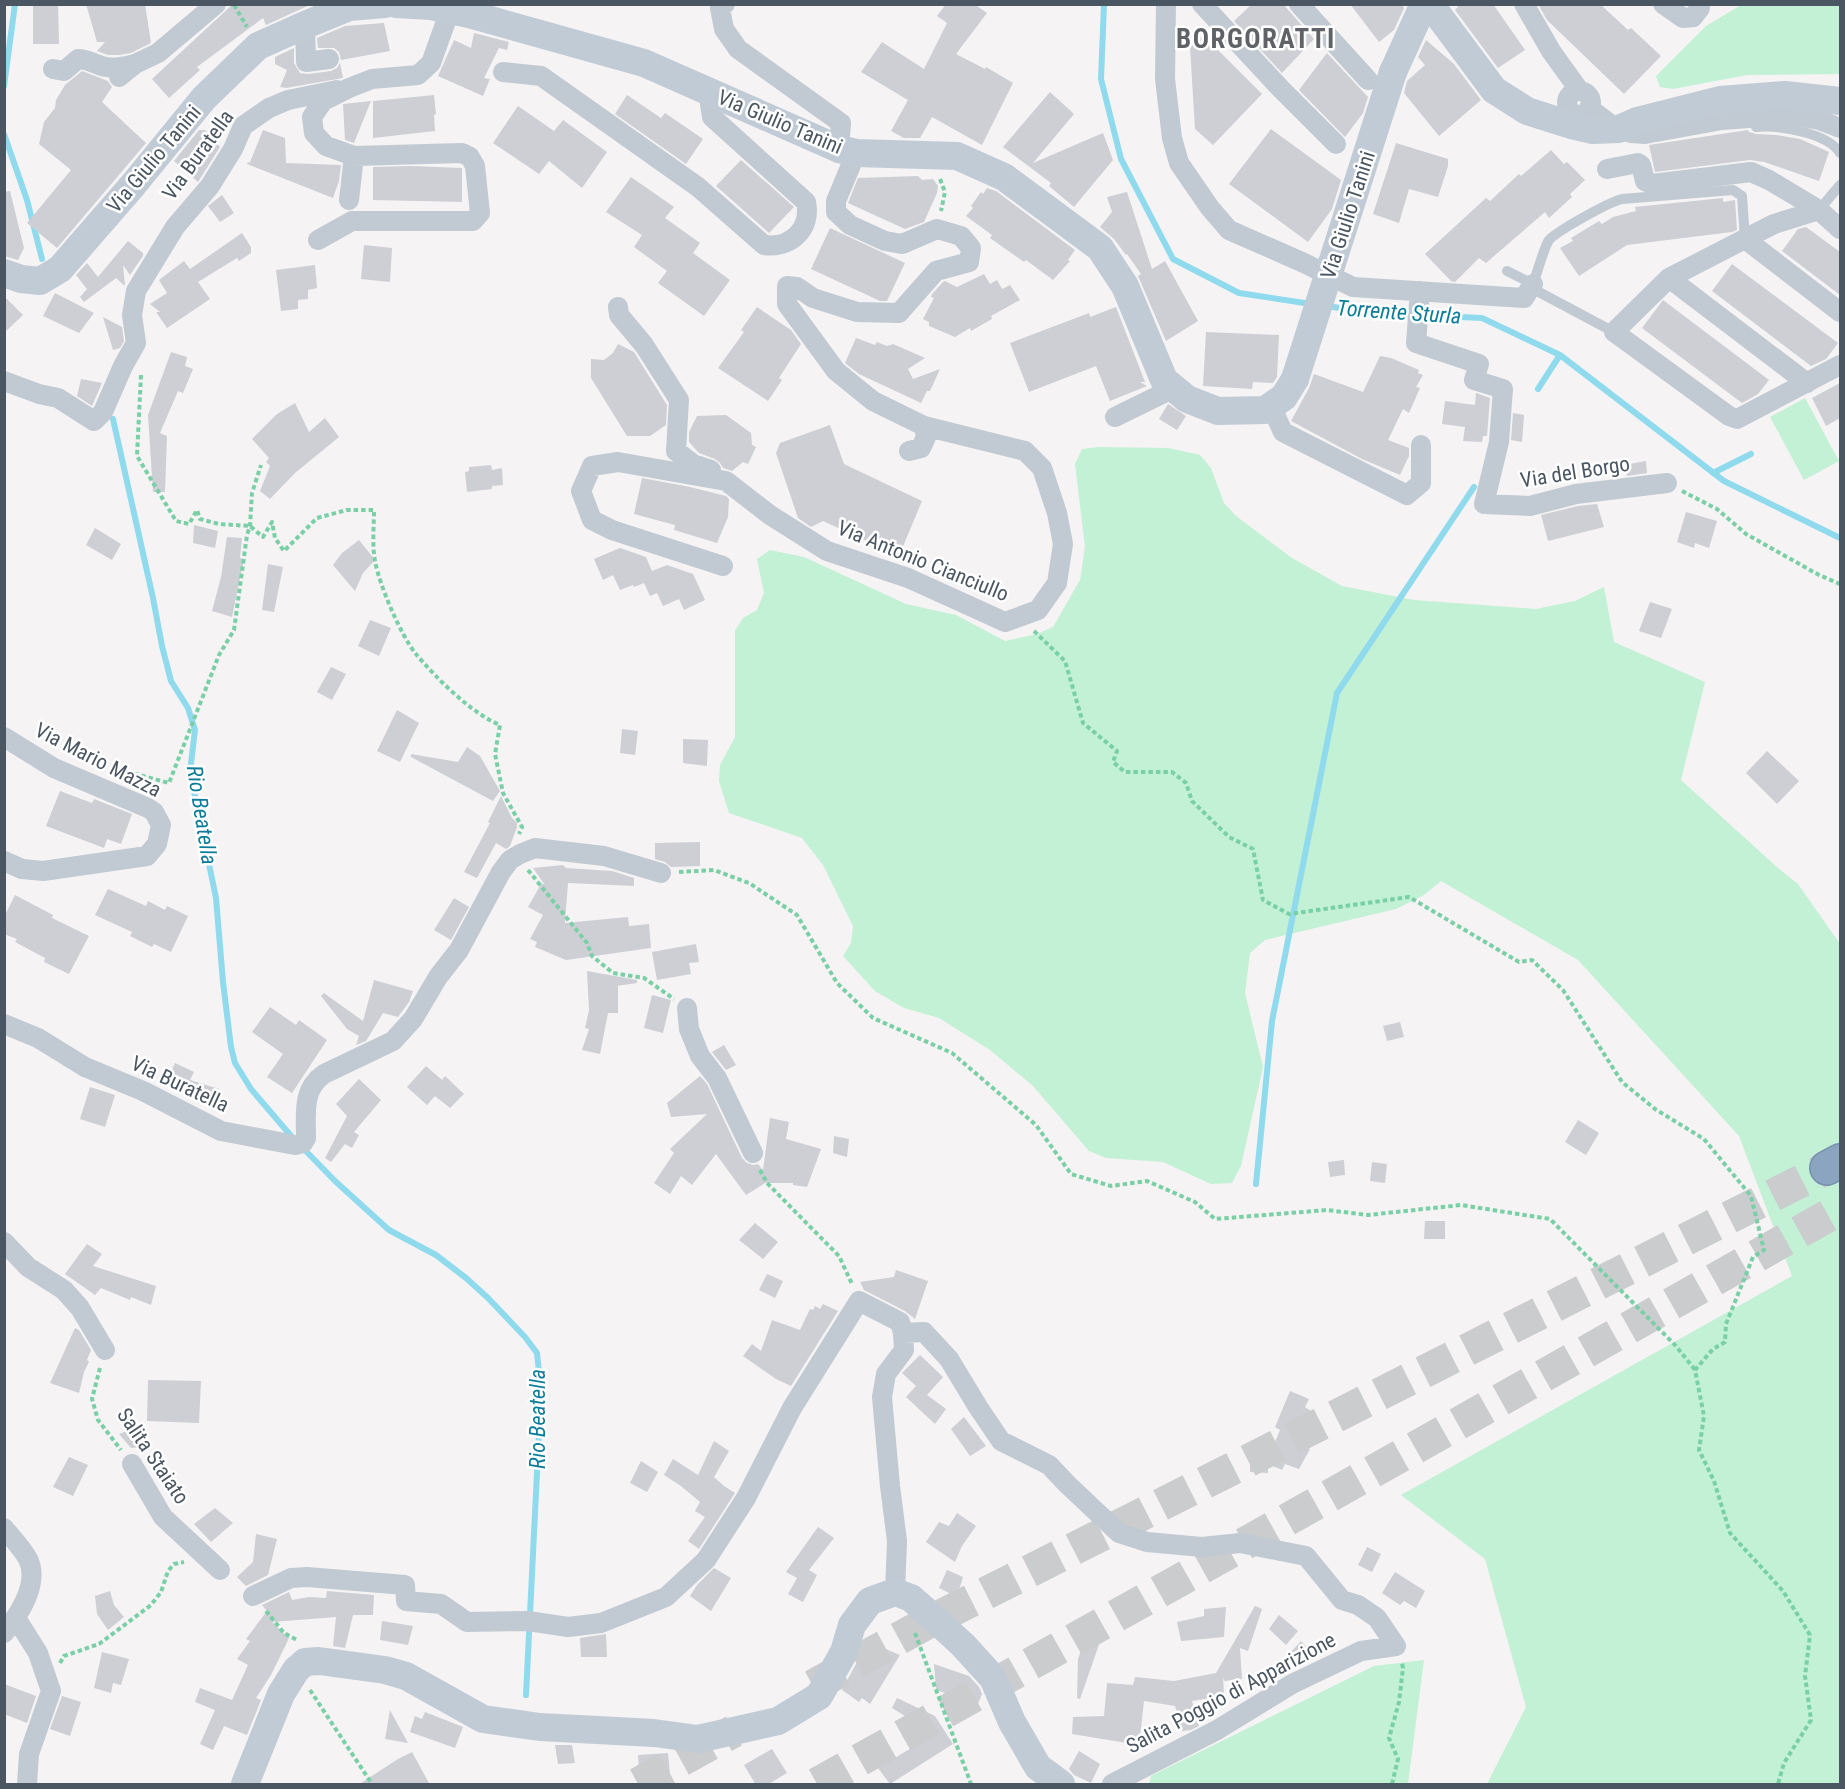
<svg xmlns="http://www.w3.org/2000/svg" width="1845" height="1789" font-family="'Roboto Condensed',sans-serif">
<rect width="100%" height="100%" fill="#f5f3f3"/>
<path fill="#c3f1d5" d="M1741,5H1840V74L1747,75L1673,89L1660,87L1656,76L1706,26Z
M1805,398L1839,461L1804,480L1770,417Z
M1099,447L1169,448L1200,455L1211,468L1224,503L1236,516L1292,558L1342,586L1414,600L1536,609L1575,601L1604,587L1614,642L1705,682L1681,780L1778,868L1798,884L1840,944V1784H1487L1526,1707L1485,1559L1401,1495L1792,1276L1739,1136L1578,960L1441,881L1424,895L1396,909L1265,940L1250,953L1245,993L1263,1067L1241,1166L1232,1183L1211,1184L1163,1162L1106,1158L1089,1151L1033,1086L990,1050L939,1018L904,1008L875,991L843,956L851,943L853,926L823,865L802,838L729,813L719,781L720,765L735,737V631L743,618L757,610L764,593L757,559L770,550L804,557L906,604L956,615L1005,641L1037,634L1053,627L1080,580L1085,547L1075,464L1082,449Z
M1424,1660L1408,1784H1149L1151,1776L1374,1666Z"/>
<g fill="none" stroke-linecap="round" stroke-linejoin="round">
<path stroke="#90daee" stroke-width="6" d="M1104,4L1101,79L1121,159L1173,259L1239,293L1311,304
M4,86L15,4
M4,134L27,200L42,259
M1327,306L1372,313L1482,318L1560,355L1724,481L1840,538
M1538,389L1560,355
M113,419L153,598L162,646L171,681L188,708L195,730L190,772L216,898L223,982L231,1047L235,1063L251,1089L292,1137
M1713,473L1751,454
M301,1146L335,1181L389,1230L436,1255L466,1278L488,1298L525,1337L537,1353L541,1392L526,1695
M1256,1184L1272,1021L1337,693L1474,487"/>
</g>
<path fill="#cdcfd5" d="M39,4H58L59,44H33V6H39Z
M86,4H145L151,43L131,53L119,55H108L97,51L105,42H97Z
M233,4H312L266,25L263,18L197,67L200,70L169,98L152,79Z
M946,4H974L987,13L956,54L985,69L986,67L1013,83L982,145L932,117L920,138H904L891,131L908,100L861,72L882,42L924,69L947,23L937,16Z
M1252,4H1283L1314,39L1282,73L1234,21Z
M1350,4H1401L1404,8L1394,30L1379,42Z
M1460,4H1493L1525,50L1498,68L1455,10Z
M1538,4H1600L1628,30L1631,28L1661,56L1624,94L1547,20Z
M384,23L390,51L341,60L339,52L334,48H318L317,38L345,26Z
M474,33L509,42L507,50L499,48L484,78L490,79L483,96L438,76L454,40L471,48Z
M1203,35L1262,94L1213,145L1195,129L1190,47Z
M1426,40L1454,64L1481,100L1439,136L1404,93L1407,81L1425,65L1418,57Z
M294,48V63L300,73L308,74L331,71L337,68L340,63L343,78L286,88L280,87L287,70L275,64V57Z
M1327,53L1368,97L1363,113L1345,137L1299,90Z
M82,71L108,81L112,87L102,102L146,143L57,248L27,223L71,170L39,144L44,122L55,108L56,100L65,85Z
M1050,92L1074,114L1033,163L1103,133L1113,160L1074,207L1049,186L1051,183L1003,147Z
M434,95L436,114L434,115L435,131L373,138V101Z
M627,95L661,118L665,113L703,139L686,164L615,114Z
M371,101L354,143L345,140L343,104Z
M518,106L554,131L563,120L607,152L582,188L549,161L539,174L493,143Z
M1271,129L1341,180L1332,209L1308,242L1229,184Z
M199,130H205L220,147L198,182L174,161Z
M263,130L285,138L286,163L341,165L339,181L333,198L247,164L248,162L251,163L250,162Z
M1748,130L1749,132L1756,134L1776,135L1800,139L1829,152L1819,181L1764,162L1750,160L1655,172L1649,145Z
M1396,143L1448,159V166L1438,197L1409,189L1399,223L1373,214Z
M1551,150L1564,164L1567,162L1585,180L1570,194L1572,197L1549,218L1545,212L1486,263L1479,258L1455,282L1451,281L1425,254L1486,198L1490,201L1519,174L1521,176Z
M741,160L794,207L769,233L716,186Z
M411,166L462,168V202L373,200V167Z
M918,176L922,180L933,179L938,186L937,193L924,222L905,229L848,203L858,178Z
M631,177L674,207L665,218L700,243L693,253L730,280L704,316L658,283L667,271L634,247L642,235L606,212Z
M987,188L996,191L1075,250L1068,260L1070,261L1053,280L1026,260L1024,262L990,238L992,235L966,216L973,208L971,206L981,192L983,194Z
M10,191L24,248L18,260L4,256V192Z
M1127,192L1152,269L1165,261L1198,321L1166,341L1138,276L1141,274L1127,254L1126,255L1114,239L1100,227L1112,212L1107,197Z
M222,195L234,213L220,222L208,206Z
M1723,198V202L1735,200L1737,230L1732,232L1627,245L1579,276L1560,248L1573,241L1571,238L1599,221L1602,224L1613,217L1636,211L1635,207Z
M1806,227L1840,252V295L1782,251L1798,229Z
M830,228L905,263L887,301H880L811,269Z
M242,233L251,247V253L239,261L237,258L198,282L210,299L167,328L156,312H160L150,304L167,293L159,280L184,261L190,269Z
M128,241L143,253V256L130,275L123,265L125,286L116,278L84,302L80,297L87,289L76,275L87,263L98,277Z
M364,245L392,248L390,282L361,279Z
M1732,264L1838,343L1826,359L1811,366L1712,291Z
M315,265L317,288L308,290V299L298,300V309L281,311L276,270Z
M984,274L990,284L997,280L1002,289L1010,285L1020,300L991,316L992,319L971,331L970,328L955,337L929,326V322L923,319L934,298L931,297L932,294L943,282L945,281L957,287Z
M55,293L94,313L79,333L43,316Z
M4,296L23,315L4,333Z
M1663,300L1769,380L1758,394L1742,403L1642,328Z
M757,307L791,330L801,344L779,378L782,380L768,401L718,368L744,332L741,330Z
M1116,307L1145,382H1140L1147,386L1110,401L1096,366L1029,392L1010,343L1089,313L1090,317Z
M103,317L122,327L124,341L120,348L113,350Z
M1206,332L1279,335L1277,377L1273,383L1253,382L1252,389L1203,386Z
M856,338L875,345L877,342L887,346L893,344L925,358L908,369L913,379L940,369L930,391H927L921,403L859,374L845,363Z
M618,344L634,352L667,405L666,425L650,436H627L591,378V359L604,360L613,353Z
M171,352L187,357L185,366L193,369L183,393L178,391L160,433L167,436L165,492H153L148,415Z
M1380,356L1391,358L1419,370L1418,373L1423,375L1416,387L1420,388L1409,413L1403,409L1388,440L1409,448V456L1400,475L1362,459L1291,421L1309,388L1314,374L1363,392Z
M81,379L102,383L92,406L77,396Z
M1840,383V418L1826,426L1812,398Z
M1476,393L1490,398L1487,436H1483L1482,442L1463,441L1465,427L1442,424L1445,401L1475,405Z
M295,403L309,432L325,418L339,437L295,473L270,499L260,491L270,466L266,462L269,458L252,439L277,414Z
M1168,404L1186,416L1177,430L1159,419Z
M1513,413L1524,415L1522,442L1511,440Z
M726,415L751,433L752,445L756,447L748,464L743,462L732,471L723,468L720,463L715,459L699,453L689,442V432L697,416Z
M830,425L844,464L922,501L899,556L823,521L811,527L798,518L776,453L780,443Z
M1646,461L1647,473L1627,476L1624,465Z
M491,465L492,470L502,468L503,485L492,486V489L467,492L465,472L469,471V467Z
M642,478L690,487L726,496L729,499L728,517L717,543L674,530L675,525L634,514Z
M1597,504L1604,527L1548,541L1541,515L1578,506Z
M1686,512L1717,521L1709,548L1695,543L1694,548L1677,542Z
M194,525L218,531L215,548L193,543Z
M95,528L121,544L112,560L86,545Z
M227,537L242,538L240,558L244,559L232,617L212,611L221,577Z
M359,540L375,560L363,573L355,591L333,565L342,553Z
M620,548L646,557L652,571L667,565L693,574L705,600L684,610L679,599L663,606L657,593L650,596L644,583L634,587L633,585L620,590L613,575L603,580L594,559Z
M268,564L283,567L274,612L262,610Z
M1650,602L1672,609L1661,638L1639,631Z
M370,620L391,628L379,656L358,646Z
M331,667L346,674L332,700L317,692Z
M397,710L419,723L400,762L377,751Z
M622,729L638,731L635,755L620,753Z
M683,739L708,740L707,766L683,763Z
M467,747L480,756L500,791L493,801L411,757V754L458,762Z
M1767,751L1799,781L1777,804L1746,773Z
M60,791L92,803L94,799L132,814L121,844L107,839L104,848L46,826Z
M501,796L512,818L517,823V827L510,846L506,849L496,843L477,878L464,872L490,823L488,822Z
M700,842V866L671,867L665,862L655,859V843Z
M563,865L566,868L612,871L634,878V886L568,883L565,923L628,917L629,926L649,924L651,948L566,960L535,947L537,942L530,939L543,915L528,907L541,884H544L533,868Z
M108,889L146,906L148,901L165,910L167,906L188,916L171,952L154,944L152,947L130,936L132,932L95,915Z
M15,895L53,915L52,918L89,936L69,974L44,962L45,958L15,942L17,939L4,934V917Z
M454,898L469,907L451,940L434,930Z
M696,944L699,962L689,963L691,974L657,980L652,952Z
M587,971L637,980V983L616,986H618V1013H608L600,1054L582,1050L589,1029L585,1028L589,1010Z
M374,980L413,991L409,1002L398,1017L383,1013L366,1041L356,1045L359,1036L347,1029L321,996L324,993L363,1021Z
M652,995L671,1000L663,1033L644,1028Z
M270,1007L296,1025L299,1020L327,1040L292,1093L267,1077L283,1054L252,1032Z
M1400,1022L1404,1037L1387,1041L1383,1026Z
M724,1045L736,1065L726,1070L712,1052Z
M175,1063L194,1072L190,1080L219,1089L213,1107L194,1101L196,1097L164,1082L167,1073L170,1074Z
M426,1066L442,1080L445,1076L464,1094L450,1108L435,1096L427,1105L407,1087Z
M700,1076L707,1084L742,1158L747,1163L753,1165L758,1164L763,1170L770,1118L789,1122L786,1139L821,1149L807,1187L793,1185V1183H765L746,1195L716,1154L692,1185L681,1176L670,1194L654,1183L674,1153L670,1149L707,1114L671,1117L667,1103Z
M359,1079L381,1100L354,1132L359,1135L352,1148L345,1144L331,1162L325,1158L347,1116L336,1104Z
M90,1087L115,1095L105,1127L80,1119Z
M1578,1120L1599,1133L1586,1155L1565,1142Z
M834,1136L849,1139L847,1157L833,1153Z
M1344,1160L1345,1175L1330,1177L1328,1162Z
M1372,1162L1387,1164L1385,1183L1370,1181Z
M1425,1221H1445V1239H1424Z
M755,1223L778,1242L763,1259L739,1240Z
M87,1244L102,1254L93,1266L156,1286L151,1305L131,1297L130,1300L101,1288L95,1295L65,1274Z
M896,1270L928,1281L915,1319L905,1311L864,1290L860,1282L894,1277Z
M767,1274L783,1281L775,1298L759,1290Z
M823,1304L838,1311L791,1386L776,1379L743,1356L752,1344L761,1351L772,1320L800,1330L810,1309L813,1310L815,1306L820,1309Z
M75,1328L79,1330L91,1350L87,1360L89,1362L84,1372L79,1393L50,1383Z
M920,1355L943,1377L927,1395L946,1409L935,1424L906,1397L916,1386L902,1373Z
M148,1380L201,1381L199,1423L147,1421Z
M1290,1391L1309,1399L1305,1407L1311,1411L1303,1420L1296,1443L1310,1449L1299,1469L1285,1464L1282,1470L1268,1464V1473L1250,1472V1455L1269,1456L1280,1430L1275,1427Z
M964,1417L986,1446L970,1456L951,1429Z
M133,1429L144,1430L143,1447L131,1448L119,1434Z
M714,1441L729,1451L714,1477L724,1486L735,1493L699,1549L688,1541L705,1517L695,1511L700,1502L681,1486L664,1475L673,1459L698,1475Z
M69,1457L88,1465L73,1496L53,1487Z
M641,1461L658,1472L647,1492L630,1483Z
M215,1508L233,1523L211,1542L194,1524Z
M957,1513L976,1526L962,1546L955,1562L926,1542L939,1522L949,1526Z
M818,1527L834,1538L809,1570L817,1575L803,1602L788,1594L797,1578L786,1572Z
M256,1534L277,1539L268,1575L246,1586L237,1577L253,1562Z
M1367,1547L1381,1554L1372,1572L1358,1565Z
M714,1568L731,1578L711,1611L690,1596L697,1585Z
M947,1570L963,1577L960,1587L953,1595L939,1588Z
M1395,1572L1425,1591L1416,1608L1404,1601L1400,1605L1382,1593Z
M110,1591L114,1605L124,1617L108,1630L97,1614L95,1596Z
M327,1591L374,1595L373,1615H353L345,1648L333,1646L336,1617L272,1622L289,1638L271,1675L256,1698L261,1700L247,1735L224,1726L213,1750L200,1744L215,1710L195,1702L200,1688L232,1700L248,1665L237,1659L250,1641L246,1639L267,1611L262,1605L289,1592L292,1600L309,1597L326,1598Z
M1255,1606L1262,1609L1248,1651L1240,1648L1242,1679L1224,1681L1223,1677L1224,1696L1192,1701L1199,1726L1191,1730L1182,1731L1175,1706L1144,1701L1139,1745L1072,1734L1073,1717L1104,1716L1107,1683L1133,1685L1135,1677L1174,1681L1216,1673Z
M1226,1607L1224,1637L1181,1641L1177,1622L1204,1616V1609Z
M1279,1615L1298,1631L1286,1645L1269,1629Z
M382,1621L413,1626L408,1645L380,1640Z
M1087,1633L1101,1639L1080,1699L1077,1698L1078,1659Z
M606,1634L607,1657H581L580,1638Z
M866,1641L900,1655L870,1704L862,1698L859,1702L842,1690L858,1660Z
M1301,1641L1312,1653L1302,1664L1290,1653Z
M102,1652L129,1659L121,1685L113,1683L111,1693L94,1688Z
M934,1664L969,1676L979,1687L982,1694L978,1704L936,1690Z
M4,1684L36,1696L27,1723L4,1714Z
M62,1696L81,1702L70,1736L50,1729Z
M897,1698L935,1716L953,1744L890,1784L878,1768L923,1741L921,1738L931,1732L892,1708Z
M390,1710L408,1743L385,1739Z
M425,1712L463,1727L455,1748L410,1732L415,1716L422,1719Z
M555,1745H572L575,1763L558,1764Z
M772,1749L787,1773L767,1785H756L744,1765Z
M1079,1751L1100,1764L1091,1783L1074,1775L1069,1769Z
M412,1752L430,1785H358L398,1759Z
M668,1753L671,1785H640L638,1755Z"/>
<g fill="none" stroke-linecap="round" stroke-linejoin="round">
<path stroke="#caccce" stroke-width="33" stroke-dasharray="33 16" stroke-linecap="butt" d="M813,1686L925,1624L1827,1168
M638,1784L734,1731
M817,1784L1840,1209"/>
<defs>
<path id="highway" d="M1827,1168L1840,1161"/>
</defs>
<use href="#highway" stroke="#7690ad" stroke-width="36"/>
<path stroke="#7ad0a6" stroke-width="4" stroke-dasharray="4.5 3" stroke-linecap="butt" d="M234,5L247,27
M940,179L945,192L941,211
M141,375L137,456L176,521L189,524L197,510L200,519L219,524L250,526L263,537L272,522L275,538L284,551L317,518L347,510H374C374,526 372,545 375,561C379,584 401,636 416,654C436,678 471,713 500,725L495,754L503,793L522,827L519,834
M1682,491L1717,509L1746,534L1819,575L1840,584
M1034,631L1065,661L1083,723L1117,751L1113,762L1125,772H1172L1186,783L1192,801L1229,837L1253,849L1263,900L1289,914L1409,897L1519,962L1532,960L1563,990L1622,1082L1655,1109L1704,1139L1751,1196L1764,1250L1753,1257L1726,1324L1725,1342L1713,1349L1695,1370L1704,1416L1699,1450L1714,1481L1730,1533L1783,1591L1810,1635L1805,1676L1811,1720L1784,1763L1778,1784
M132,780L134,781L136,774L169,783L219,655L234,630L247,535L250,526L252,493L261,465
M528,870L587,943L592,956L613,973L644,978L674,999
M679,872L714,870L749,883L797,915L837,983L873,1018L952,1053L1036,1125L1071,1174L1111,1186L1147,1181L1195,1202L1215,1219L1327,1210L1368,1215L1461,1205L1550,1219L1676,1346L1695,1370
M760,1170L767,1183L839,1256L852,1284
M100,1368L92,1399L98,1420L121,1450
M266,1611L284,1633L297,1640
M915,1633L971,1784
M60,1663L64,1656L99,1644L151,1605L161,1592L168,1571L174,1564L184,1562
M310,1690L372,1784
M1392,1784L1398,1759L1389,1738L1399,1702L1403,1668L1402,1663"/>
<path stroke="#c1cad2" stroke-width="10" d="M1756,127C1779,125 1828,133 1840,153
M1819,210L1840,185
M1507,271L1533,284L1537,291L1614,332
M1533,284C1537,274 1544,247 1549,240C1557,231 1609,202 1622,199L1733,190L1742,196L1745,239"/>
<path stroke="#c1cad2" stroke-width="20" d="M725,4L720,8L724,29L738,49L841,123L839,149
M1166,4L1165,79L1172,138L1179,163L1210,208L1229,230L1304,263L1353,287L1524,298L1533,284
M1202,4L1281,89L1336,144
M1299,4L1368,80
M1524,4L1551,51L1579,90
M1663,4L1683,18L1693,17L1700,8
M305,25L306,62L329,59
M53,69L64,71L78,59C89,59 95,65 106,67C115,69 126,66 135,64
M503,72L541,76L698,187L764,245C790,249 812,229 806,202L712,117L708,91
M119,77L135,64L158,53L216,4
M1567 103a12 12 0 1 1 24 0a12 12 0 1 1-24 0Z
M1589,108L1610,124L1631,133L1645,134L1722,120L1791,115L1819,120L1840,128
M1607,169L1638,163L1641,165L1645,181L1652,184L1751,172L1769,180L1819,210
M349,200L354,156
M1840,229L1819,210L1774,224L1669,278L1614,332L1729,416L1737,419L1840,365
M1745,239L1840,312
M318,240L352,221H473L480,213L475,166L470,157L462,153L354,156L326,146L314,133L312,117L323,101L349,88L372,79L418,75L431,63L450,10
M1669,278L1807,383
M1420,291L1416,343L1479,364L1474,380L1503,389L1499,442L1484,504L1530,506L1576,494L1667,483
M618,307L619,315L644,345L679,400L676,451L693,464L711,470
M4,381L39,394L58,398L94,421L103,412L123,366L136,343L132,315L136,291L175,227L210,186L233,149L243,126L269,108L288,100L337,90
M1271,406L1283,432L1407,495L1421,483V445
M1115,417L1174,388
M909,451L921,448L926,437L924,426
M723,566L612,530L592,520L581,491L592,466L618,462L726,481L770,515L827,551L908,578L1005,622L1038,610L1057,583L1063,544L1057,513L1042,468L1025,451L924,426L873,401L836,371L787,304V286L797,287L813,298L857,312L899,313L936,271L969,262L971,248L961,236L937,229L902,244L885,241L850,225L836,212V201L856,153
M4,737L54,768L148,808L154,812L161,825L157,844L147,856L43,871L22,869L4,861
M687,1008L689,1029L700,1056L717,1078L753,1153
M4,1024L38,1038L85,1067L143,1091L221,1131L295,1145L303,1143L306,1138C306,1113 302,1089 324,1074L393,1041L413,1019L438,977L459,950L501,872L510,860L520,854L535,848L604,856L661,873
M4,1242L28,1267L64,1290L80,1308L105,1350
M903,1333L924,1332L949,1359L978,1407L1001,1441L1049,1465L1067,1484L1119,1533L1147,1542L1202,1547L1240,1543L1306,1556L1342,1600L1358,1605L1377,1618L1396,1646L1361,1651L1292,1684L1217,1730L1112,1784
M132,1464L163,1517L220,1570
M4,1528C12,1538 22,1548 28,1559C40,1583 19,1615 4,1633
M253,1596L291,1578L307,1577L405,1585L406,1601L441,1604L467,1622L528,1621L568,1627L601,1623L666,1597L706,1560L746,1498L792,1408L859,1301L900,1322L903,1333L904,1350L886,1374L882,1397L890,1486L897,1541L895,1592
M16,1618L38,1653L51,1691L29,1754L27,1784"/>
<path stroke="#c1cbd6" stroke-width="28" d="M396,4L431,6L469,14L644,63L839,149L856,153L957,156L1004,177L1100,248L1125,286L1164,380L1187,399L1218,411L1265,410L1284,397L1295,379
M1430,4L1494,90L1527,111L1571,125L1593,130L1619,129L1637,121L1720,100L1785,95L1840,101
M1393,72L1424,4
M4,273L21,279L40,281L60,269L133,185L204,98L258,46L305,25L349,7L385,4
M245,1784L281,1694L296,1670L305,1662L319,1661L385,1670L406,1676L483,1719L540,1727L654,1733L698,1739L778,1721L819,1696L844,1652L852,1625L870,1601L895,1592L911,1598L928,1613L963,1645L993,1678L1012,1722L1038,1767L1061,1784"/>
<use href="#highway" stroke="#8ba5c1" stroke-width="33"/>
<path stroke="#c1cbd6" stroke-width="28" d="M1295,379L1393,72"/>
</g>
<g text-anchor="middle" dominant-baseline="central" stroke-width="5" stroke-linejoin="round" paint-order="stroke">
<g font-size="21" fill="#4a5661" stroke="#fff">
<text transform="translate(780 122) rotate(23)">Via Giulio Tanini</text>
<text transform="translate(198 155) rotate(-54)">Via Buratella</text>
<text transform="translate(154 159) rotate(-50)">Via Giulio Tanini</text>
<text transform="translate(1348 215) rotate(-72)">Via Giulio Tanini</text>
<text transform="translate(1575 472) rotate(-9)">Via del Borgo</text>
<text transform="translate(923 561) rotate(22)">Via Antonio Cianciullo</text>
<text transform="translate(98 760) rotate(27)">Via Mario Mazza</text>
<text transform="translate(180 1084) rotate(25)">Via Buratella</text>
<text transform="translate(153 1456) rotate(56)">Salita Staiato</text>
<text transform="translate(1231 1693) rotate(-28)">Salita Poggio di Apparizione</text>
</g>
<g font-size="22" font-style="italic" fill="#0c7c9b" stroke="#fff">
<text transform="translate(1399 312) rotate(4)">Torrente Sturla</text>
<text transform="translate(202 815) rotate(81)">Rio Beatella</text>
<text transform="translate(537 1419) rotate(-90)">Rio Beatella</text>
</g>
<g font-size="27" font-weight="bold" letter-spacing="1.5" fill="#5f6368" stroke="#fff">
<text x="1256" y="39">BORGORATTI</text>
</g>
</g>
<rect width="1845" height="1789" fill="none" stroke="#4a5661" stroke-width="12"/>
</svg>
